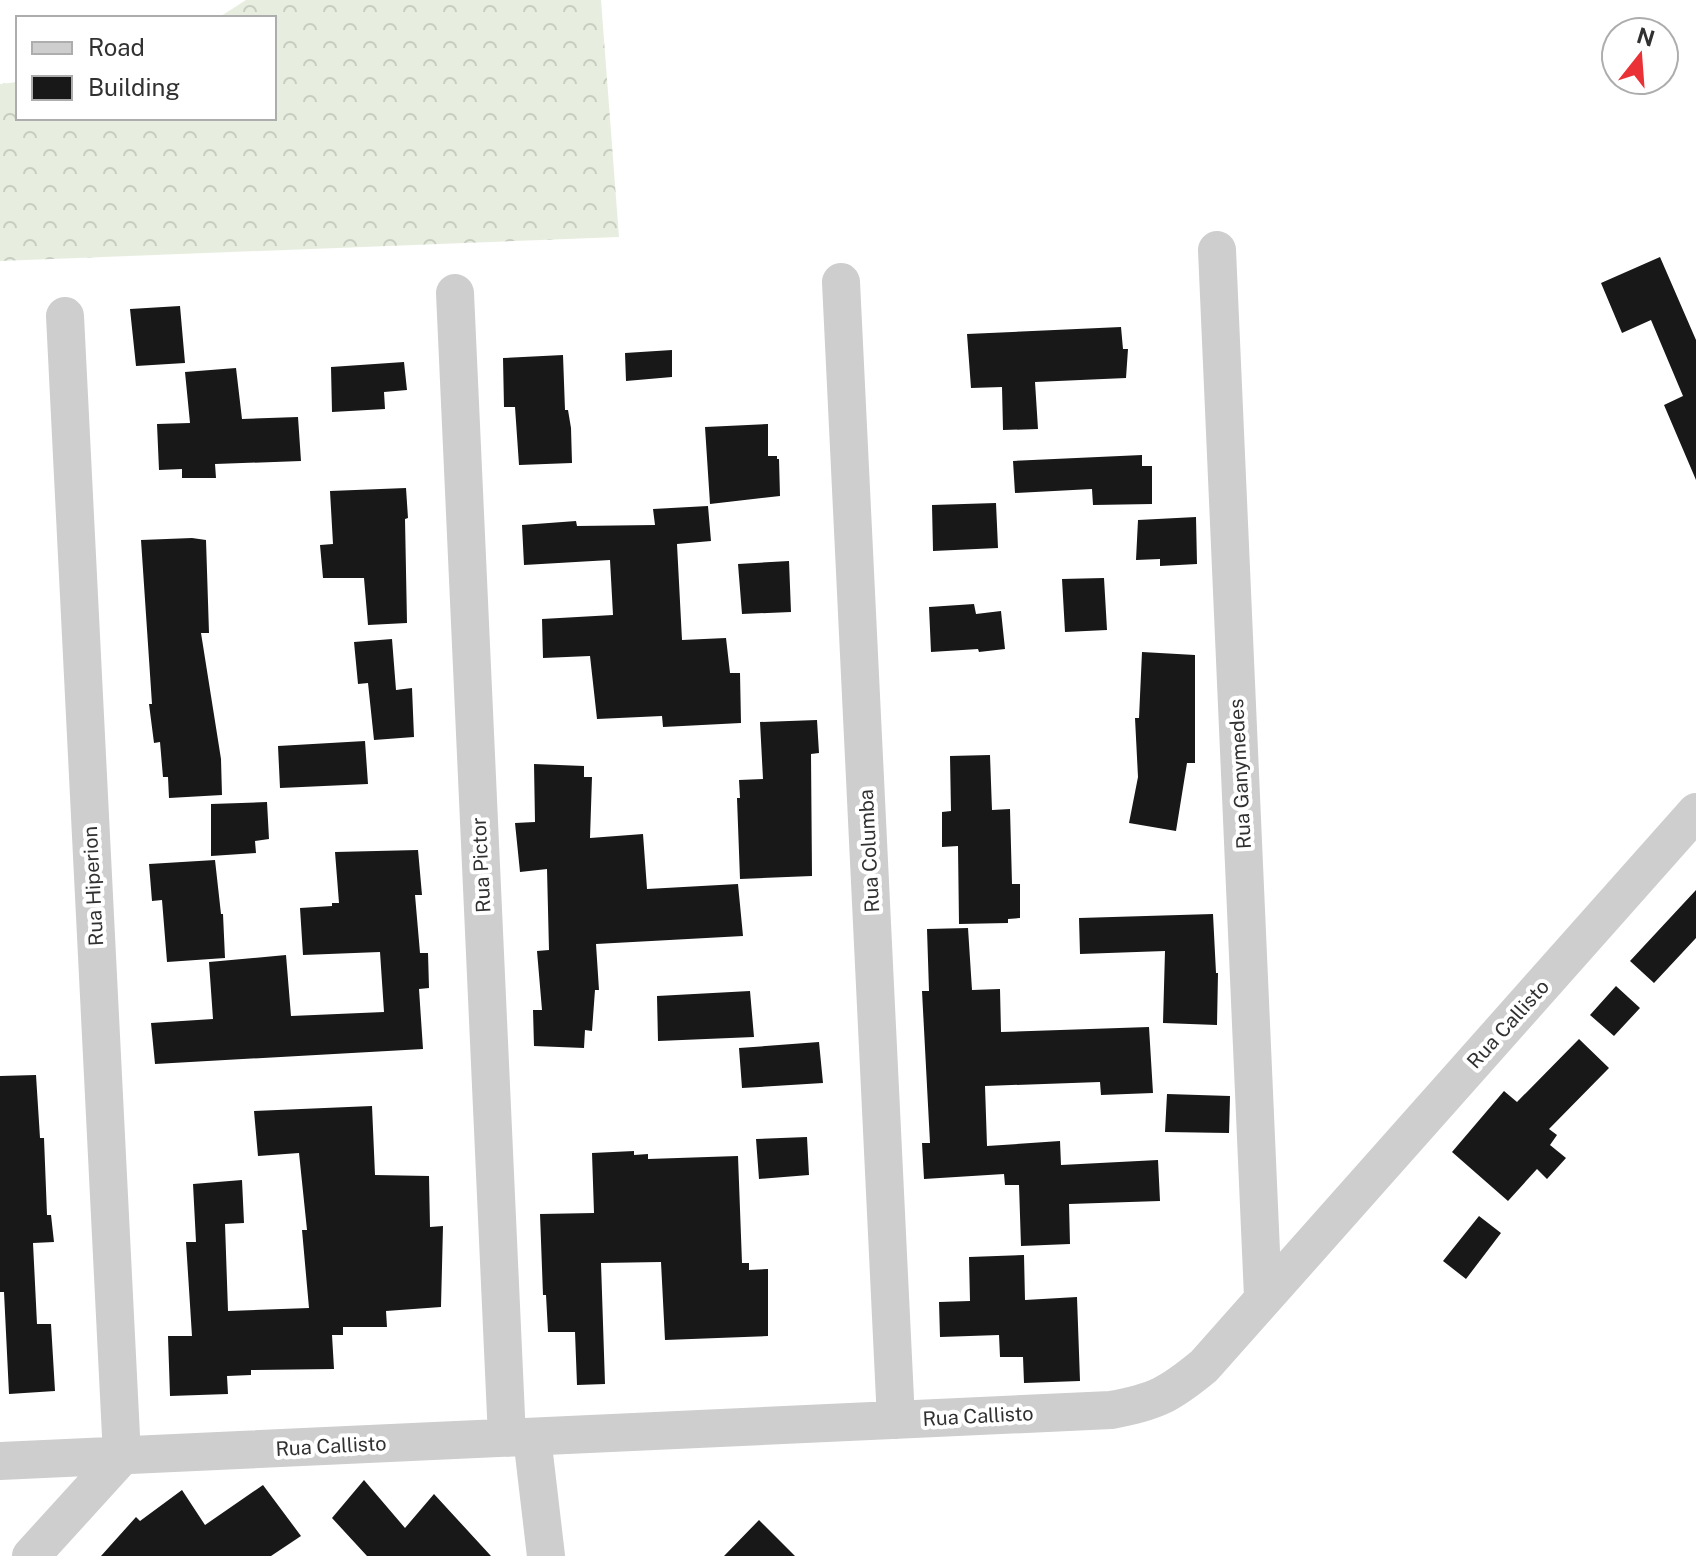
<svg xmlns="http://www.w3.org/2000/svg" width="1696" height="1556" font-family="'Public Sans',sans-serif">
<defs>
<pattern id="forest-crowns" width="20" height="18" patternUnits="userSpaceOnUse" patternTransform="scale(2)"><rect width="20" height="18" fill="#e7eedf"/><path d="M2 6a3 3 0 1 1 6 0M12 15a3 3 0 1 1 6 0" fill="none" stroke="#c7cdc0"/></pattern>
</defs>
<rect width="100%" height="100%" fill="#fff"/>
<path fill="url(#forest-crowns)" d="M246,0H601L619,237L0,261V84L18,82V118H274V18H218Z"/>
<path fill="#181818" d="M1660,257L1696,340V480L1664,405L1683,396L1651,320L1622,333L1601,283Z
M180,306L185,363L136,366L130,309Z
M1121,327L1123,349H1128L1126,378L1035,382L1038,429L1003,430L1002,387L971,388L967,334Z
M672,350V377L626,381L625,353Z
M563,355L565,410H568L571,428L572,463L519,465L515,407H504L503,358Z
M404,362L407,390L384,392L385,409L332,412L331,367Z
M236,368L242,419L298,417L301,461L215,464L216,478H182V469L159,470L157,424L190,423L185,372Z
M768,424V456H777V459H779L780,496L710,504L705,427Z
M1142,455V466H1152V504L1093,505L1092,489L1015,493L1013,461Z
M406,488L408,518L405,519L407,623L368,625L364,578H323L320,545L333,544L330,491Z
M996,503L998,548L933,551L932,505Z
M708,506L711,541L677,544L682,640L726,638L730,673H740L741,723L663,727L662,716L597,719L590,656L543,658L542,619L613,615L610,560L524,565L522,525L576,521L577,526L655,525L653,509Z
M1196,517L1197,564L1160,566V559L1136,560L1138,520Z
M192,538L206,540L209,633H201L221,759L222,795L169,798L168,777H163L160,742L154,743L149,704H152L141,540Z
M789,561L791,612L742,614L738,564Z
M1104,578L1107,630L1065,632L1062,579Z
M974,604L976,614L1001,611L1005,649L979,652L978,649L931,652L929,607Z
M392,639L396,690L412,688L414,737L374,740L368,683L358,684L354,642Z
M1142,652L1195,655V763H1187L1176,831L1129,823L1138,777L1135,718H1139Z
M817,720L819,753L811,754L812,876L740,879L737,798H740L739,780L763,779L760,722Z
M365,741L368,784L280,788L278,746Z
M990,755L992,810L1010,809L1012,884H1020V918L1008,919V923L959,924L958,846L942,847V812L951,811L950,756Z
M534,764L584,766V777H592L590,838L643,834L647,889L738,884L743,936L596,944L599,990H595L592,1031L585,1030L584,1048L534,1046L533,1010H542L537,951L549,950L547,869L520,872L515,823L535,822Z
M267,802L269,839L255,841L256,853L211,856V804Z
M418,850L422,895H415L420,953H428L429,988L419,989L423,1049L155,1064L151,1023L213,1019L209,962L286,955L291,1016L384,1012L380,952L303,955L300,908L332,906V903H339L335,852Z
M215,860L221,914H223L225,958L167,962L162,900L152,901L149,864Z
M1696,890V938L1654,983L1630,961Z
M1213,914L1216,973H1218L1217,1025L1163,1023L1165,951L1080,954L1079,918Z
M968,928L972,990L1000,989L1001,1032L1149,1027L1153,1093L1101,1095L1100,1082L985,1086L987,1146L1060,1141L1061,1165L1158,1160L1160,1201L1069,1204L1070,1244L1021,1246L1019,1185H1005L1004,1174L924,1179L922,1143H930L922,991H929L927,929Z
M1616,986L1640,1008L1614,1036L1590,1015Z
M750,991L754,1037L658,1041L657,996Z
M1579,1039L1609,1068L1549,1129L1557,1135L1550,1145L1566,1158L1547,1179L1537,1169L1508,1201L1452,1152L1504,1091L1517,1102Z
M819,1042L823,1083L742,1088L739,1048Z
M36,1075L40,1138H44L47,1215H51L54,1242L33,1243L37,1324H51L55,1391L9,1394L4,1292H0V1076Z
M1167,1094L1230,1096L1229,1133L1165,1132Z
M372,1106L375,1175L429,1176L430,1227L443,1226L441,1307L386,1311L387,1327H343V1335H332L334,1369L251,1370V1375L227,1376L228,1394L170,1396L168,1336H192L186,1242H196L193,1184L242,1180L244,1223L225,1224L228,1311L309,1308L302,1230H307L299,1153L258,1156L254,1111Z
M807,1137L809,1175L759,1179L756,1139Z
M634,1151V1155L648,1154V1159L738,1156L742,1263H749V1270L768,1269V1336L665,1340L661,1262L601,1263L605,1384L577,1385L575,1332H548L546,1295H543L540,1214L594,1213L592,1153Z
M1479,1216L1501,1233L1466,1279L1443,1261Z
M1024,1255L1025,1300L1077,1297L1080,1381L1024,1383L1023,1357H1000L999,1335L940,1337L939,1302L970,1301L969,1257Z
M364,1480L405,1528L434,1494L491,1556H367L332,1518Z
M263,1485L301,1536L271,1556H101L136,1517L140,1521L182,1490L205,1525Z
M759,1520L795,1556H724Z"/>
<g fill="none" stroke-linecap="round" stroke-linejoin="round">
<path stroke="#cecece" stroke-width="38" d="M1217,250L1263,1297
M841,282L896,1420
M455,293L507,1438
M532,1437L546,1556
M0,1461L1111,1410C1155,1402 1169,1395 1204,1366L1696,812
M31,1556L122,1456L65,316"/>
</g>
<g text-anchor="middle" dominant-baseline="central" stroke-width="8" stroke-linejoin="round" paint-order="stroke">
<g font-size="20" fill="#313131" stroke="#fff">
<text transform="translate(1240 774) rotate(-93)">Rua Ganymedes</text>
<text transform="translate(869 851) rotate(-93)">Rua Columba</text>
<text transform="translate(481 865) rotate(-93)">Rua Pictor</text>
<text transform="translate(93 886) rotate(-93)">Rua Hiperion</text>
<text transform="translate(1508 1024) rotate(-48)">Rua Callisto</text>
<text transform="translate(978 1416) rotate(-3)">Rua Callisto</text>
<text transform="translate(331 1446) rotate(-3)">Rua Callisto</text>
</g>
</g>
<rect x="16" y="16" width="260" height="104" fill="#ffffff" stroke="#adadad" stroke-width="2"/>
<rect x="32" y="42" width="40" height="12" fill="#cecece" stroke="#adadad" stroke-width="2"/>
<text x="88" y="56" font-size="24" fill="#313131">Road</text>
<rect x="32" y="76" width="40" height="24" fill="#181818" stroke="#adadad" stroke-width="2"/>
<text x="88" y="96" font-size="24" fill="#313131">Building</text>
<g transform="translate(1640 56) rotate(17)"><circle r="38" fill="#ffffff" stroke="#adadad" stroke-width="2"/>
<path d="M0-6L14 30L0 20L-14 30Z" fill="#ea3136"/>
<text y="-12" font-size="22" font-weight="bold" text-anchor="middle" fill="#313131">N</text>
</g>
</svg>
